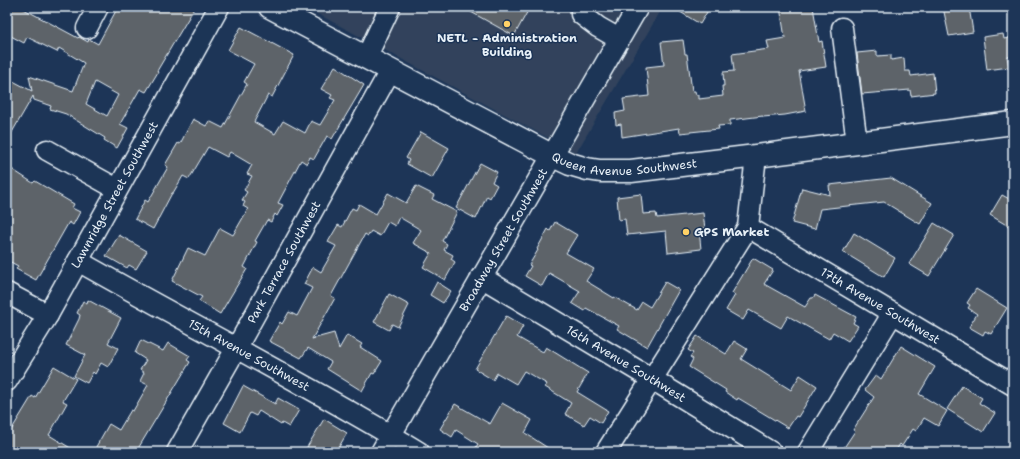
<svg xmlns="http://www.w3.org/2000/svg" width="1020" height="459" font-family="'Shantell Sans',sans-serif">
<rect width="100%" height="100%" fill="#1d3557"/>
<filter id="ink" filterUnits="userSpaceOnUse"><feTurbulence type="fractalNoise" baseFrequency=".025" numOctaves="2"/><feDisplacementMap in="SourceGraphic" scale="8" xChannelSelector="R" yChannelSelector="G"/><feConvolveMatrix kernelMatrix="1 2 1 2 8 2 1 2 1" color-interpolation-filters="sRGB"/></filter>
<g filter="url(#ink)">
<path fill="#30435c" d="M305,7H663L576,153Z"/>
<path fill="#5d6469" stroke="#e8f1f8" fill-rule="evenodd" d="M7,7H20L78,38L79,37L88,42L89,39L98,44L118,7H195L157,71L158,72L146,92L140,89L120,124L128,128L117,148L104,140L105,138L66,114L50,109L51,106L34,100L33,96L7,141V92L13,81L32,91L29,76L73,91L84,63L59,48L57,52L27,37L24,43L7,34ZM95,82L118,95L107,116L86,104Z
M462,7H530L514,36Z
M672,7H710L700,24Z
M780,7H813L819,42L822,41L826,67L799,71L806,111L785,115L763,117V116L730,120V125L718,126L719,129L680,133L679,128L622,137L621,124L616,125L615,113L625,111L623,99L649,96L646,67L664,65L661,42L683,40L685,54H687L692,91H695L696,95H699V99L723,96L722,86H724L723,72L734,71L732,54L769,49L767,41L785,38Z
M943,7H969L973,32L949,36Z
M241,27L294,55L272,97L268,95L254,122L275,134L283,121L305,133L311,121L320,125L335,100L330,98L332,95L321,89L335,66L364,85L332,139L327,136L314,159L310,157L307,164L301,160L278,203L283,205L277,216L275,214L271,222L267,220L255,241L257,242L244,267L247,269L220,314L199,301L202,297L172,281L188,248L205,256L220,228L233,235L248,209L243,206L245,202L242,200L247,192L244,190L252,176L247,174L252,165L230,152L227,157L208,147L189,179L183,176L173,193H172L153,229L135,219L145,200L148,202L168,167L165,165L178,143L180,144L193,119L206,126L209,121L223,128L247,84L244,82L254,64L228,50Z
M1003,34L1004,39L1013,37V56L1007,57L1009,67L987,70L983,37Z
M877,51V56L891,55V60L904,58L905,71H910L911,76L933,73L935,93L911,96L910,90L862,94L857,53Z
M421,132L449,148L432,178L407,164L409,160L406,158Z
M480,163L497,172L492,182L497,185L490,198L487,196L486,198L476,219L456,208Z
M7,166L33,183L35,181L74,204L72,208L80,212L73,225L69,222L36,280L16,269L18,266L7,260Z
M891,178L932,203L920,224L884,202L820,209L815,229L792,223L802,188L830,195L829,185Z
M416,186L434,195L432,199L457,212L442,241L447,244L444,250L453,255L451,259L455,262L445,280L423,267L431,253L413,243L421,230L399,217L395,226L388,222L380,236L371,231L368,236L365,234L331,296L335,298L312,339L334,333L339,349L347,335L362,344L360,347L382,361L374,374L372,373L362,391L327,369L331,362L308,348L301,358L269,341L280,322L282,324L289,312L297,316L312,288L304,284L313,267L321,272L336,246L328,242L338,225L342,227L352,208L356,210L359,204L376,214L388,193L406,203Z
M641,194L643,214L656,213L657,218L703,213L705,229L699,230L701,249L668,253L666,231L627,235L625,219L619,220L617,197Z
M1002,195L1013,201V229L990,215Z
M555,222L577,235L566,253L594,269L586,281L614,298V297L637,310L642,302L650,307L665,282L679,290L647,347L617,329L619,326L586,308L585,311L572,303L580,291L549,273L542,286L525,276L531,266L529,265L538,250L537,249L548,229L550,231Z
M934,223L954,235L929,276L909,264Z
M854,233L895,258L884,277L843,252Z
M119,235L147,251L136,269L129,265L127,268L106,256Z
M753,258L773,270L764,284L805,307L811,298H813L815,295L856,317L853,323L858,326L848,341L833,332L829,339L788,316L781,328L749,310L743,320L726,310L735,295L732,293Z
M437,282L451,291L443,303L430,295Z
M976,289L1007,308L991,334L985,331L983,335L969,327L977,314L968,308L970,305L967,303Z
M389,294L409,305L398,327L392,324L389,330L374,322Z
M88,300L121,318L108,343L118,348L108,367L101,363L95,374L93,372L87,383L74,376L85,355L66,345L79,319L80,315L77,313L83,301L87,303Z
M506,316L523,326L517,337L543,352L546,347L588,373L577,392L608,411L601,423L590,416L584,425L565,414L571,403L545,387L547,384L524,371L516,384L497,373L493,380L475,369Z
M697,336L726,354L734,341L747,349L741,359L791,390L800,375L817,386L798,417L796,416L788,428L738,398L737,400L725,392L726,390L689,367L693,359L690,357L693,353L688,350Z
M141,340L163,351L168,343L190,356L187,360L190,362L136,452H93L109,424L119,430L131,410L133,411L148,385L140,381L144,373L140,370L146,360L135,353Z
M901,346L935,367L919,394L947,411L938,426L924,418L916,431L913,429L902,446L900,444L895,452H841L855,431L853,430L874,397L865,390L876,375L881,379Z
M54,366L76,379L63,401L67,403L49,435L77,452H7V437L32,396L35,398Z
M243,386L275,404L278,398L299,410L289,427L282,423L281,425L259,411L256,416L250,413L240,432L224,423Z
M962,386L982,398L979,403L995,413L983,432L947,409Z
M502,403L532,420L525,433L554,452H473L478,444L456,430L452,437L440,429L455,404L490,424Z
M324,419L347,433L336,452H304Z"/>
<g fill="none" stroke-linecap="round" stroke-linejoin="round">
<defs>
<g id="minor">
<path d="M581,7V14L598,27L619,39"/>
<path d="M87,28L98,7"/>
<path d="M842,28L857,143"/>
<path d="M366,58L390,7"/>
<path d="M47,150L117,189"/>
<path id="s1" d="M748,227L1013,385"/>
<path id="s2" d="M78,261C191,325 307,384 419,452"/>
<path id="s3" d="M481,277L652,379L771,452"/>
<path d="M7,293L48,315"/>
<path id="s4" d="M7,381L48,315L219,7"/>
<path id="s5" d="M177,452L237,347L390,71"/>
<path id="s6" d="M381,452L638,7"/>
<path d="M606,452L748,227L756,156"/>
<path d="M808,452L893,313"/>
</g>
<g id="major">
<path id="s7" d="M270,7L551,155L570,164L587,169L600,171H631L756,156L1013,123"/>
</g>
</defs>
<use href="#minor" stroke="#e8f1f8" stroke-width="23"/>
<use href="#major" stroke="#e8f1f8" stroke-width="25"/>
<use href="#minor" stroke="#1d3557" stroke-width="20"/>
<use href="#major" stroke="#1d3557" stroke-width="22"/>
</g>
</g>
<g fill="#ffd166" stroke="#1d3557" stroke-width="1.5">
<circle cx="507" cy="24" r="4"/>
<circle cx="686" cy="232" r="4"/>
</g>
<g text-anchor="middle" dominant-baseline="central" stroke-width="3" stroke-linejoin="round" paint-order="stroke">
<g font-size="12" font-weight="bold" fill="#e8f1f8" stroke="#1d3557">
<text x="507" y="38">NETL - Administration<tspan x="507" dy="14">Building</tspan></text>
<text x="694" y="232" text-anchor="start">GPS Market</text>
</g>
<g font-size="12" fill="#e8f1f8" stroke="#1d3557">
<text stroke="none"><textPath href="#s7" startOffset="393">Queen Avenue Southwest</textPath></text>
<text stroke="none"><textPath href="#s4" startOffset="215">Lawnridge Street Southwest</textPath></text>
<text stroke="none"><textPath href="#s6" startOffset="245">Broadway Street Southwest</textPath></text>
<text stroke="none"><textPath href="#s5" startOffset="218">Park Terrace Southwest</textPath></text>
<text stroke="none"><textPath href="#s1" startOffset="154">17th Avenue Southwest</textPath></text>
<text stroke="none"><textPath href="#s2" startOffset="195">15th Avenue Southwest</textPath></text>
<text stroke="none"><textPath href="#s3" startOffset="169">16th Avenue Southwest</textPath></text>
</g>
</g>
<rect width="1020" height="459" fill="none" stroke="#1d3557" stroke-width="24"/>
<rect x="12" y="12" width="996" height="435" fill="none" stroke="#e8f1f8" stroke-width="1.5" filter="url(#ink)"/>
</svg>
